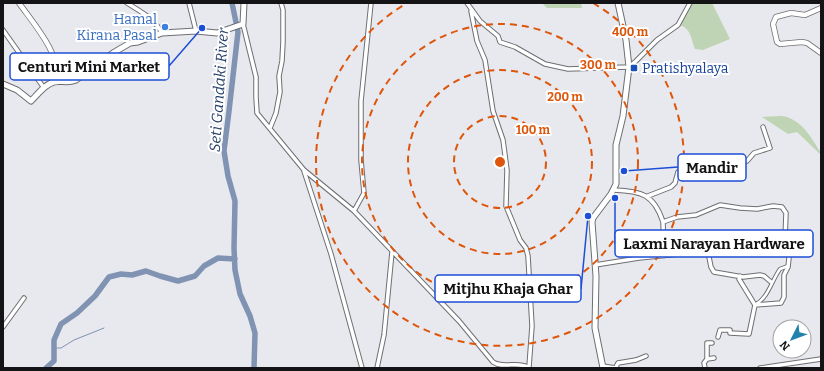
<svg xmlns="http://www.w3.org/2000/svg" width="824" height="371" font-family="Bitter,serif">
<rect width="100%" height="100%" fill="#e8e9ee"/>
<path fill="#bfd4b4" d="M542,3H581L582,8H547Z
M690,3H712L730,39L703,50L695,49C691,39 691,27 678,25Z
M762,117C770,117 780,115 787,117C804,123 812,139 821,153V155L797,132L788,134Z"/>
<g fill="none" stroke-linecap="round" stroke-linejoin="round">
<path stroke="#8093b2" stroke-width="1" d="M54,348H61L74,340L104,328"/>
<path stroke="#8093b2" stroke-width="5.5" d="M232,3L238,32L229,111L224,151L228,176L235,201L234,248L235,270L240,294L250,316L255,333L254,368
M46,368L54,361V340L61,324L77,313L95,296L109,277L121,274L132,275L146,271L160,276L178,281L195,276L204,266L218,258L235,259"/>
<defs>
<path id="pedestrian" d="M756,304C768,298 772,280 780,269L788,266"/>
<path id="minor" d="M127,3C141,12 154,18 162,33
M189,3L196,31
M467,3L480,21L498,36L500,42L515,47L545,64L568,69L629,67L636,61L657,40L678,25L690,3
M471,11L477,41L485,60L493,111L503,140L507,170L506,206L520,240L526,248L528,256L532,326L529,367
M243,24L256,77V97L257,113L304,170L354,211L459,321L493,362C503,369 517,361 528,367
M3,30L44,88
M270,128L276,113L280,92L279,76L282,61L283,42V10L281,3
M304,171L331,254L362,368
M614,190C641,191 654,194 663,222L677,217L696,215L720,205L740,208L757,209L773,206L782,207L786,213L785,240L789,258L788,267L784,275V297L781,303L755,305L739,279L740,276
M648,196L671,187L675,183L678,172L682,170L722,169L732,167L747,161L754,153L770,148L763,127
M354,211L364,193L361,160V101L371,3
M663,222L664,256
M595,265L639,258L679,254L704,249L708,252L711,267L714,272L743,277L760,275L764,276L771,282
M3,327L24,298
M718,337L720,330H730V333L749,334L755,305
M707,359L714,358
M602,366L616,368
M616,367L618,363L636,360L646,356
M377,368L384,335L392,252
M705,368L704,363L707,359V343H712
M760,368L821,359"/>
<path id="tertiary" d="M19,3C33,23 63,56 56,82
M821,8L805,15L791,13L776,17L773,24L777,42L780,44L802,42L807,43L821,53"/>
<path id="secondary" d="M3,84L17,90L31,101C37,95 45,84 54,82C61,80 67,84 76,80L113,53L130,43L138,42L162,33L196,31L217,33L243,24L244,3
M603,368L595,328L596,276L592,222L593,218L611,194L616,184V145L623,116L629,67L626,40L618,3"/>
</defs>
<use href="#pedestrian" stroke="#6e6f73" stroke-width="4.5"/>
<use href="#minor" stroke="#6e6f73" stroke-width="5.5"/>
<use href="#tertiary" stroke="#6e6f73" stroke-width="6"/>
<use href="#secondary" stroke="#6e6f73" stroke-width="7"/>
<use href="#pedestrian" stroke="#fff" stroke-width="2.5"/>
<use href="#minor" stroke="#fff" stroke-width="3.5"/>
<use href="#tertiary" stroke="#fff" stroke-width="4.5"/>
<use href="#secondary" stroke="#fff" stroke-width="5"/>
</g>
<g fill="none" stroke="#dd560c" stroke-width="2" stroke-dasharray="7 5">
<circle cx="500" cy="162" r="46"/>
<circle cx="500" cy="162" r="92"/>
<circle cx="500" cy="162" r="138"/>
<path d="M593 3A184 184 0 1 1 407 3"/>
</g>
<circle fill="#3f7fe0" stroke="#fff" stroke-width="1.5" cx="165" cy="27" r="4"/>
<rect fill="#1a4fb4" stroke="#fff" stroke-width="1.5" x="630" y="64" width="8" height="8" rx="2"/>
<g text-anchor="middle" dominant-baseline="central" stroke-width="4" stroke-linejoin="round" paint-order="stroke">
<g font-size="14" fill="#366cbe" stroke="#fff" text-anchor="end">
<text x="157" y="19">Hamal<tspan x="157" dy="16">Kirana Pasal</tspan></text>
</g>
<g font-size="14" fill="#164399" stroke="#fff" text-anchor="start">
<text x="642" y="68">Pratishyalaya</text>
</g>
<g font-size="15" font-style="italic" fill="#263f6a" stroke="#fff">
<text transform="translate(219 90) rotate(-86)">Seti Gandaki River</text>
</g>
</g>
<circle cx="500" cy="162" r="6" fill="#dd560c" stroke="#fff" stroke-width="2"/>
<g font-size="12" text-anchor="middle" font-weight="bold" fill="#dd560c" stroke="#fff" stroke-width="4" stroke-linejoin="round" paint-order="stroke">
<text x="630" y="36">400 m</text>
<text x="598" y="69">300 m</text>
<text x="565" y="101">200 m</text>
<text x="533" y="134">100 m</text>
</g>
<path fill="none" stroke="#1d4ed8" stroke-width="1.5" d="M202 28L169 66M624 171L678 167M615 198L615 244M588 216L581 289"/>
<g fill="#1d4ed8" stroke="#fff" stroke-width="1.5">
<circle cx="202" cy="28" r="4"/>
<circle cx="624" cy="171" r="4"/>
<circle cx="615" cy="198" r="4"/>
<circle cx="588" cy="216" r="4"/>
</g>
<g fill="#fff" stroke="#1d4ed8" stroke-width="1.5">
<rect x="10" y="53" width="159" height="27" rx="4"/>
<rect x="678" y="154" width="68" height="27" rx="4"/>
<rect x="615" y="230" width="198" height="27" rx="4"/>
<rect x="435" y="275" width="146" height="27" rx="4"/>
</g>
<g font-size="15" text-anchor="middle" font-weight="bold" fill="#141416">
<text x="89" y="72">Centuri Mini Market</text>
<text x="712" y="173">Mandir</text>
<text x="714" y="249">Laxmi Narayan Hardware</text>
<text x="508" y="294">Mitjhu Khaja Ghar</text>
</g>
<rect width="824" height="371" fill="none" stroke="#141416" stroke-width="8"/>
<g transform="translate(792 339) rotate(228)"><circle r="19" fill="#ffffff" stroke="#a1a1a2"/>
<path d="M0-3L7 15L0 10L-7 15Z" fill="#2282ae"/>
<text y="-6" font-size="11" font-weight="bold" text-anchor="middle" fill="#141416">N</text>
</g>
</svg>
